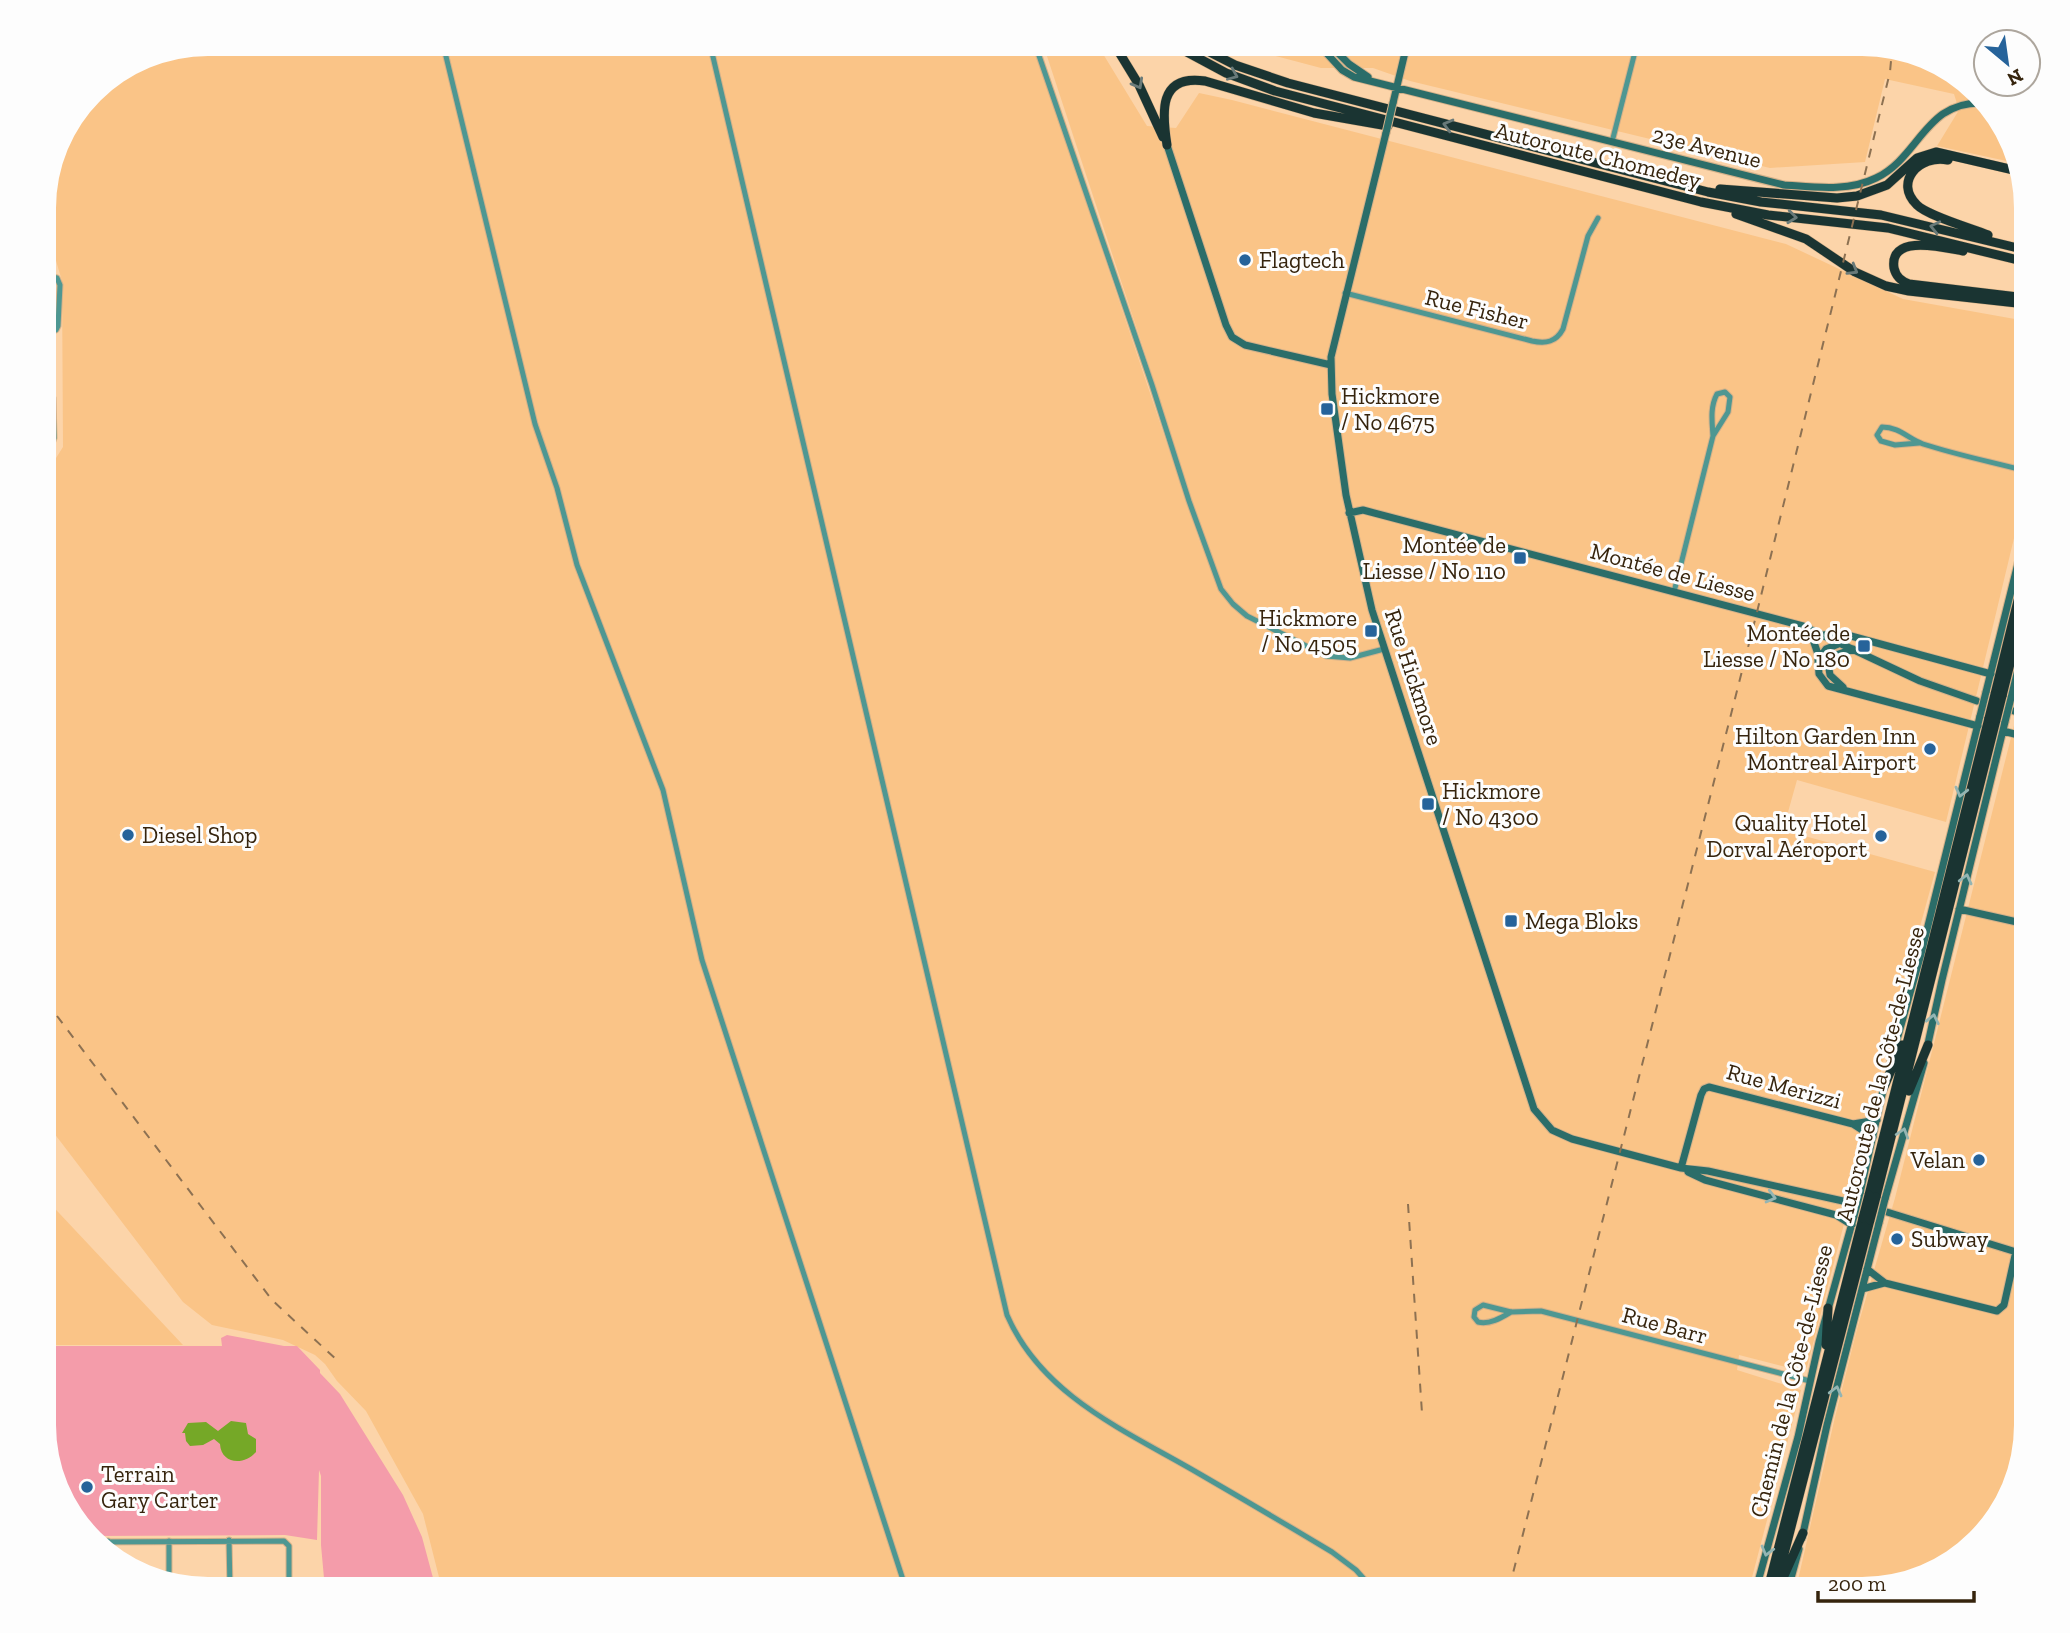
<svg xmlns="http://www.w3.org/2000/svg" width="2070" height="1633" font-family="'Zilla Slab',serif">
<rect width="100%" height="100%" fill="#fcd4a9"/>
<path fill="#fac487" d="M208,44H1033L1202,548L1155,384L1043,44H1097L1147,126L1176,128L1199,93L1232,100L1786,244L1903,299L2026,321V488L1946,822L1797,780L1783,830L1935,872L1885,1054L1871,1113L1867,1117L1863,1135L1864,1147L1846,1209L1844,1224L1807,1367L1803,1370H1798L1739,1355L1737,1370L1801,1390L1749,1589H442L423,1514L366,1411L337,1381L325,1364L315,1355L283,1340L212,1325L183,1302L44,1120V477L63,447L62,281L44,220V197L61,136L99,85L146,56Z
M1236,44H1862L1924,56L1970,84L2009,136L2016,163L1937,146L1959,110L1954,94L1885,79L1865,162L1770,168L1410,81L1373,68H1321L1242,47Z
M2026,678V1425L2017,1478L1986,1533L1934,1572L1862,1589H1796L1835,1417L1857,1329L1895,1198Z
M44,1197L183,1345H44Z"/>
<path fill="#f49caa" d="M227,1335L284,1346H297L320,1370V1373L340,1394L403,1495L422,1537L436,1589H325L321,1545V1476L319,1470L317,1540L285,1535L90,1536L61,1498L44,1435V1346H222L221,1338Z"/>
<path fill="#75a827" d="M231,1421L246,1423L248,1434L256,1439V1452C244,1466 221,1464 220,1444L214,1439L203,1445L190,1446L186,1441L185,1433H182L188,1423L206,1422L218,1431Z"/>
<g fill="none" stroke-linecap="round" stroke-linejoin="round">
<defs>
<path id="street" d="M443,44L535,424L557,488L577,565L663,790L702,960L906,1589
M710,44L1007,1315C1042,1396 1126,1431 1198,1473C1243,1499 1287,1525 1332,1552L1356,1570L1373,1589
M1035,44L1152,385L1189,501L1221,589L1233,604L1247,616L1326,656L1350,658L1384,649
M1612,142L1637,44
M1345,293L1532,341C1546,344 1556,342 1563,329L1588,236L1598,218
M44,331L56,330L58,326L60,285L57,278L44,275
M1919,443L1895,445L1881,441L1877,435L1882,427C1900,427 1908,439 1923,444C1957,455 1992,462 2026,471
M44,447L51,446L54,438L53,398L51,394L44,392
M1674,592L1713,436L1728,412L1730,397L1725,392L1717,394C1710,407 1712,421 1713,436
M1511,1312C1501,1318 1489,1325 1478,1322L1474,1317L1475,1310L1483,1305L1511,1312L1541,1311L1810,1381
M229,1540L230,1589
M108,1541V1553
M169,1541V1583
M95,1542L284,1541L289,1546V1589"/>
<path id="secondary" d="M1318,44L1342,70L1354,77L1784,185C1814,187 1848,192 1876,178C1920,157 1925,100 1984,103
M1329,44L1349,64L1368,77
M1393,103L1407,44
M1386,133L1331,357L1332,394L1346,495L1372,610L1534,1109L1552,1130L1572,1139L1681,1168L1708,1171L1852,1203
M1167,145L1226,325L1232,337L1245,345L1331,365
M1349,513L1363,510L1803,626L1920,681L1977,701
M1809,628L1819,657
M1823,635L1840,633L1991,674
M1841,643L1826,649L1818,660L1819,674L1828,686L1978,726
M2015,683L2026,696
M1843,687L1830,675L1828,663L1836,655L1853,649
M1986,692L2026,531
M2011,698L2026,637
M2014,711L2026,713
M2003,731L2026,737
M1959,909L2026,924
M1927,1048L1942,980L2005,722
M1889,1068L1921,954L1980,716
M1853,1124L1877,1120
M1681,1168L1701,1095L1704,1089L1709,1087L1853,1124L1873,1137
M1688,1172L1705,1180L1836,1215L1852,1225
M1860,1193L1884,1086
M1885,1199L1924,1063
M1887,1212L2026,1255
M1867,1269L1885,1283L1997,1311L2004,1305L2016,1251
M1862,1289L1884,1283
M1802,1538L1827,1425L1879,1223
M1756,1589L1798,1437L1819,1342L1854,1216
M1788,1589L1799,1549"/>
<path id="highway" d="M1114,44L1139,85L1163,137
M1172,44L1226,73L1275,91L1701,202L1768,215L1888,228L2026,262
M1194,44L1235,65L1288,83L1708,192L1761,202L1881,215L2026,250
M1167,145C1162,113 1158,74 1205,81L1314,113L1388,126
M1948,160C1920,154 1893,182 1917,205C1928,216 1971,228 1988,235
M1720,189L1837,198L1857,196L1887,185L1917,158L1936,152L2018,171
M1736,214L1806,239L1855,272L1886,286L1909,291L2026,304
M1963,251C1945,248 1889,233 1894,268C1896,277 1901,281 1909,284L2026,298
M1995,694L2026,568
M2002,696L2026,599
M1883,1089L1902,1045
M1909,1091L1928,1045
M1869,1195L1989,718
M1876,1197L1996,720
M1826,1345L1828,1308
M1783,1578L1803,1533
M1768,1589L1863,1218
M1775,1589L1870,1220"/>
</defs>
<use href="#street" stroke="#d4b18a" stroke-width="7"/>
<use href="#secondary" stroke="#d4b18a" stroke-width="9"/>
<use href="#highway" stroke="#d4b18a" stroke-width="10"/>
<use href="#street" stroke="#4e9792" stroke-width="5"/>
<use href="#secondary" stroke="#2b6d69" stroke-width="7"/>
<use href="#highway" stroke="#1a3432" stroke-width="9"/>
<path stroke="#8d7152" stroke-width="2" stroke-dasharray="9 9" stroke-linecap="butt" d="M57,1016L272,1300L339,1362
M1408,1204L1422,1413
M1509,1589L1758,608L1890,72L1892,50"/>
<defs>
<path id="secondary-bridge" d="M1386,133L1393,103
M1980,716L1986,692
M2005,722L2011,698
M1854,1216L1860,1193
M1879,1223L1885,1199"/>
<path id="highway-bridge" d="M1989,718L1995,694
M1996,720L2002,696
M1863,1218L1869,1195
M1870,1220L1876,1197"/>
</defs>
<use href="#secondary-bridge" stroke="#d4b18a" stroke-width="9" stroke-linecap="butt"/>
<use href="#highway-bridge" stroke="#d4b18a" stroke-width="10" stroke-linecap="butt"/>
<use href="#secondary-bridge" stroke="#2b6d69" stroke-width="7"/>
<use href="#highway-bridge" stroke="#1a3432" stroke-width="9"/>
</g>
<defs><path id="oneway-chevron" d="M-2-3.5L2.5 0L-2 3.5" fill="none" stroke-width="1.6" stroke-linecap="round" stroke-linejoin="round" transform="scale(1.75)"/></defs>
<g stroke="#697a79">
<use href="#oneway-chevron" transform="translate(1233 75) rotate(23)"/>
<use href="#oneway-chevron" transform="translate(1138 84) rotate(61)"/>
<use href="#oneway-chevron" transform="translate(1448 125) rotate(-165)"/>
<use href="#oneway-chevron" transform="translate(1792 217) rotate(6)"/>
<use href="#oneway-chevron" transform="translate(1935 227) rotate(-167)"/>
<use href="#oneway-chevron" transform="translate(1853 270) rotate(31)"/>
</g>
<g stroke="#94b5b3">
<use href="#oneway-chevron" transform="translate(1961 792) rotate(104)"/>
<use href="#oneway-chevron" transform="translate(1966 879) rotate(-76)"/>
<use href="#oneway-chevron" transform="translate(1933 1019) rotate(-78)"/>
<use href="#oneway-chevron" transform="translate(1903 1133) rotate(-73)"/>
<use href="#oneway-chevron" transform="translate(1771 1197) rotate(15)"/>
<use href="#oneway-chevron" transform="translate(1836 1391) rotate(-76)"/>
<use href="#oneway-chevron" transform="translate(1767 1551) rotate(105)"/>
</g>
<g fill="#26639a" stroke="#fdfdfd" stroke-width="2.5">
<circle cx="1245" cy="260" r="7"/>
<rect x="1320" y="402" width="14" height="14" rx="3.5"/>
<rect x="1513" y="551" width="14" height="14" rx="3.5"/>
<rect x="1364" y="624" width="14" height="14" rx="3.5"/>
<rect x="1857" y="639" width="14" height="14" rx="3.5"/>
<circle cx="1930" cy="749" r="7"/>
<rect x="1421" y="797" width="14" height="14" rx="3.5"/>
<circle cx="128" cy="835" r="7"/>
<circle cx="1881" cy="836" r="7"/>
<rect x="1504" y="914" width="14" height="14" rx="3.5"/>
<circle cx="1979" cy="1160" r="7"/>
<circle cx="1897" cy="1239" r="7"/>
<circle cx="87" cy="1487" r="7"/>
</g>
<g text-anchor="middle" dominant-baseline="central" stroke-width="6" stroke-linejoin="round" paint-order="stroke">
<g font-size="23" fill="#36240d" stroke="#fdfdfd">
<text transform="translate(1707 147) rotate(14)">23e Avenue</text>
<text transform="translate(1598 155) rotate(14)">Autoroute Chomedey</text>
<text transform="translate(1477 309) rotate(14)">Rue Fisher</text>
<text transform="translate(1673 572) rotate(15)">Montée de Liesse</text>
<text transform="translate(1414 677) rotate(72)">Rue Hickmore</text>
<text transform="translate(1880 1074) rotate(-76)">Autoroute de la Côte-de-Liesse</text>
<text transform="translate(1784 1086) rotate(15)">Rue Merizzi</text>
<text transform="translate(1665 1325) rotate(15)">Rue Barr</text>
<text transform="translate(1791 1381) rotate(-76)">Chemin de la Côte-de-Liesse</text>
</g>
<g font-size="23" fill="#36240d" stroke="#fdfdfd" text-anchor="start">
<text x="1259" y="260">Flagtech</text>
<text x="1341" y="396">Hickmore<tspan x="1341" dy="26">/ No 4675</tspan></text>
<text x="1506" y="545" text-anchor="end">Montée de<tspan x="1506" dy="26">Liesse / No 110</tspan></text>
<text x="1357" y="618" text-anchor="end">Hickmore<tspan x="1357" dy="26">/ No 4505</tspan></text>
<text x="1850" y="633" text-anchor="end">Montée de<tspan x="1850" dy="26">Liesse / No 180</tspan></text>
<text x="1916" y="736" text-anchor="end">Hilton Garden Inn<tspan x="1916" dy="26">Montreal Airport</tspan></text>
<text x="1442" y="791">Hickmore<tspan x="1442" dy="26">/ No 4300</tspan></text>
<text x="1867" y="823" text-anchor="end">Quality Hotel<tspan x="1867" dy="26">Dorval Aéroport</tspan></text>
<text x="142" y="835">Diesel Shop</text>
<text x="1525" y="921">Mega Bloks</text>
<text x="1965" y="1160" text-anchor="end">Velan</text>
<text x="1911" y="1239">Subway</text>
<text x="101" y="1474">Terrain<tspan x="101" dy="26">Gary Carter</tspan></text>
</g>
</g>
<path d="M0 0H2070V1633H0ZM208 56H1862A152 152 0 0 1 2014 208V1425A152 152 0 0 1 1862 1577H208A152 152 0 0 1 56 1425V208A152 152 0 0 1 208 56Z" fill="#fdfdfd" fill-rule="evenodd"/>
<g transform="translate(2007 63) rotate(151)"><circle r="33" fill="#fdfdfd" stroke="#ada69d" stroke-width="2"/>
<path d="M0-5L12 26L0 18L-12 26Z" fill="#26639a"/>
<text y="-10" font-size="19" font-weight="bold" text-anchor="middle" fill="#36240d">N</text>
</g>
<path d="M1818 1591v10h156v-10" fill="none" stroke="#36240d" stroke-width="3.5"/>
<text x="1828" y="1591" font-size="21" fill="#36240d" stroke="#fdfdfd" stroke-width="5" paint-order="stroke">200 m</text>
</svg>
